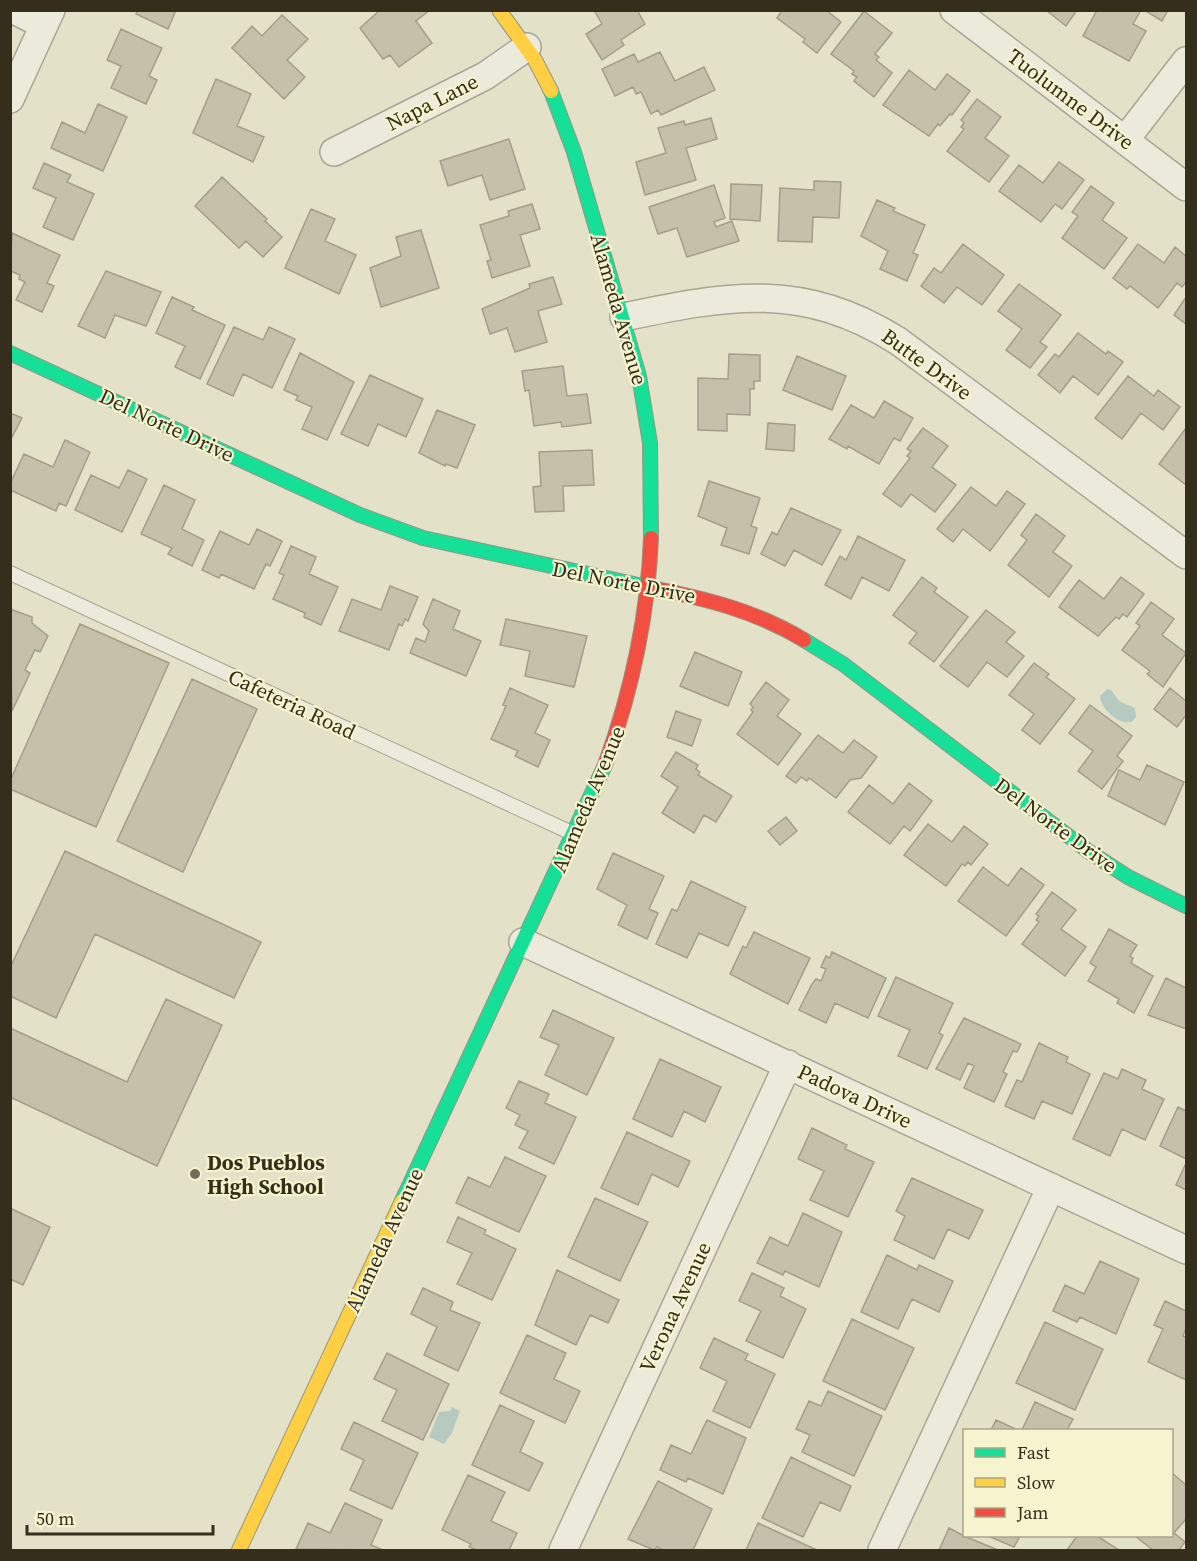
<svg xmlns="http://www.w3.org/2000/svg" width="1197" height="1561" font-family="'Source Serif 4',serif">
<rect width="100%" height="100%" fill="#e3e2c9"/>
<path fill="#b6cac1" d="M1107,689L1111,690L1119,701L1135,708L1136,717L1132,722C1118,725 1101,709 1100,696Z
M452,1407L460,1411L452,1433L444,1444L429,1437L439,1412L450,1411Z"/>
<path fill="#c6c0aa" stroke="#a39d89" stroke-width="1.5" d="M138,10H176L168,29L136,14Z
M380,10H430L416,21L432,43L399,67L390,55L383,59L360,28Z
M594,10H637L645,24L621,40L624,45L602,60L586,34L602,24Z
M782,10H826L841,22L817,53L803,42L805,39L777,18Z
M1046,10H1077L1066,26Z
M1097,10H1141L1133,24L1146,31L1129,61L1083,36Z
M1144,10H1168L1162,21Z
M864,11L892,33L875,54L879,57L876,60L892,73L874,97L854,81L857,77L852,74L854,71L831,54Z
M282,15L308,39L287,60L305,77L284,99L232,48L252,26L262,36Z
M121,29L162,48L149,76L157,80L146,104L111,88L121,66L107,60Z
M660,52L675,81L704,67L715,90L661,115L658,110L651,114L641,92L636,94L633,87L615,96L602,69L634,54L638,62Z
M909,70L935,90L947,74L970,91L952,115L950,114L940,126L938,124L929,136L883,105Z
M216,79L251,94L237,126L264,137L253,162L193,133Z
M977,99L1001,117L985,138L1009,156L989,182L947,151L964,129L961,127L964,123L961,120Z
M98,104L127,117L103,171L51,148L62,122L85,133Z
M711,118L717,139L686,148L696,180L645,195L636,162L666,153L658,128L684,121L685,125Z
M509,139L525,189L490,200L482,175L448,186L440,161Z
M1059,162L1084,180L1062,209L1055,204L1041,222L999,191L1019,165L1043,183Z
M44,163L71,175L67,182L94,194L73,240L43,227L56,198L33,188Z
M222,177L267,219L265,221L282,237L263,257L246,241L239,248L195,206Z
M814,181L841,182L839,218L813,217L812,242L778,241L780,188L814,190Z
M731,184L762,185L760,221L730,219Z
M714,185L725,218L714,222L716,227L732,221L739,241L687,257L677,228L658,234L649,207Z
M1091,186L1114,203L1102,220L1127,238L1104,269L1062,238L1078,216L1072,212Z
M877,200L895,208L893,211L925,225L913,253L918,255L907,281L880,269L888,251L861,236Z
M532,204L540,229L520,235L530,266L492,278L487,261L491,260L480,225L509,216L508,211Z
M311,209L335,219L325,241L356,255L339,294L285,268Z
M421,230L439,288L381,307L370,268L401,256L396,237Z
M12,233L60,255L47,283L54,286L42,312L16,300L25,282L19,279L20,275L10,271Z
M963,244L1004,275L982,305L957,287L944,303L921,286L934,268L941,273Z
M1138,244L1164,263L1175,247L1186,256V282L1182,287L1177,283L1158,308L1130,286L1127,289L1113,278Z
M106,271L161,292L146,326L115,315L105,338L78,326Z
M553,277L562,304L538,311L547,342L515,352L507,328L490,334L482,309L530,288L529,284Z
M1019,284L1061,315L1040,342L1047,347L1030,368L1006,350L1022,329L998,311Z
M172,297L194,307L192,310L225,325L200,379L175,367L185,346L156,333Z
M1186,297V324L1174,315Z
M234,327L263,340L269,327L295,339L272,388L243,374L233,396L207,384Z
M1078,333L1106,354L1108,351L1123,362L1098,395L1073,376L1060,393L1038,375L1055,354L1059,357Z
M300,353L354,382L327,440L302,429L312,407L296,400L298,396L284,390Z
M729,354L760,355V381H754V389H750V415L727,414V431L698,430V378L728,379Z
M797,356L846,376L832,410L783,390Z
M563,366L567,396L587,394L591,423L562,427L561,422L534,426L529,390L525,391L522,371Z
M370,375L423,399L406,437L378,424L368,446L341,434Z
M1128,376L1154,396L1158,390L1180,407L1163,430L1141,413L1122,439L1095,418Z
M884,401L913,418L900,441L894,438L879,464L848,446L847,449L829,439L851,405L874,418Z
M437,410L475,425L457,468L446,464L445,466L419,453Z
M10,413L22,418L10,441Z
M768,423L795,425L794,451L766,449Z
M923,428L948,446L932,467L956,485L935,512L911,494L901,507L883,494L910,458L907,456L911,451L907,449Z
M1186,428V485L1159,464Z
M65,440L90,452L66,506L59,503L56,511L10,490V484L24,454L53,467Z
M592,450L594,485L563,486L564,511L535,512L533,487L541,486L539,452Z
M128,470L147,479L122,532L75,510L91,475L119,488Z
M709,481L760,498L751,526L757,528L749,554L721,545L727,528L698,516Z
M164,485L195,500L182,529L204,540L192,566L168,554L172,548L141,534Z
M971,487L996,506L1007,491L1025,504L990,551L963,529L953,542L937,529Z
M791,508L841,530L822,565L794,550L785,566L761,554L772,532L777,535Z
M1036,514L1065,536L1053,552L1072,566L1049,597L1008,565L1027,540L1021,535Z
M257,529L282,541L270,566L266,564L254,589L221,574L219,578L202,570L220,531L249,545Z
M858,536L905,560L889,591L862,577L851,599L825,585L840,556L846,560Z
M291,546L316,557L309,574L338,587L321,625L304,617L305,613L273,599L284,575L279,573Z
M922,577L937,588L934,592L968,617L934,662L909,643L917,633L893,615Z
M1121,577L1144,594L1127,617L1123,614L1119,619L1116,617L1098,636L1059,607L1079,580L1104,599Z
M390,586L418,597L408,621L405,619L402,626L399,624L389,650L339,631L352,599L381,610Z
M433,599L460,611L453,629L481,641L466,676L410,653L416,638L425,642L429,631L423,624Z
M1151,602L1174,619L1162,635L1186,653L1163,687L1147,674L1150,671L1122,650L1140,626L1136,623Z
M10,609L32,617V623L48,636L40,652L35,650L25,670L30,673L12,711Z
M986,610L1015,632L1006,642L1024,656L1007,677L987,662L968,687L940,666Z
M506,619L587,636L574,687L525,676L530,651L500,645Z
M80,624L169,663L96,827L10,789V781Z
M695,652L742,672L728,706L680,686Z
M1034,663L1049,674L1046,677L1075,699L1040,744L1022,730L1034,714L1009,695Z
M192,679L257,709L183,872L117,841Z
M766,682L789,700L777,716L801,734L778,765L737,734L753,712L751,710L753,707L750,704Z
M510,688L548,705L535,733L550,740L538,767L515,756L518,751L491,739L506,706L503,705Z
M1170,688L1186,701V715L1177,727L1154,709Z
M1090,705L1132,736L1117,756L1123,761L1102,789L1078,771L1093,751L1069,733Z
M676,711L701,720L692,746L667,737Z
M818,735L843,753L854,740L877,757L861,778L850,780L836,798L809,778L807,781L801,777L796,783L786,776Z
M676,752L698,765L696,769L700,772L698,775L732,796L716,822L704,815L694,833L662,813L678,787L661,776Z
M1147,765L1184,782L1165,825L1108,796L1119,770L1140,780Z
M909,783L932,801L910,831L904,826L890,844L848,812L869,785L893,804Z
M786,817L797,831L780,845L768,831Z
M928,824L952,842L964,826L988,844L971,865L968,862L965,866L962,864L946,886L904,855Z
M65,851L261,942L234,998L95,934L56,1018L10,996V968Z
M613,853L664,876L649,909L658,913L647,939L618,925L627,905L597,889Z
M983,867L1008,886L1021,868L1044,885L1006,936L958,901Z
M691,881L746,907L728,946L699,933L687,958L656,944L672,909L677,911Z
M1052,892L1076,910L1061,929L1086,947L1065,976L1022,944L1039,922L1036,920L1039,916L1036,914Z
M1109,929L1137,945L1130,956L1133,958L1131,963L1153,976L1134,1013L1117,1003L1119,999L1088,981L1096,967L1090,963Z
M754,932L810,958L788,1004L730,974L743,946L746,948Z
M832,952L886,978L868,1018L835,1003L826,1023L799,1010L812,984L816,979L821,981L826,969L821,967L826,956L830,958Z
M896,977L953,1003L939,1033L943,1035L927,1069L898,1056L910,1030L878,1016Z
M1166,978L1186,988V1029L1148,1015Z
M166,999L222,1025L157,1166L10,1097V1028L127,1082Z
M553,1010L614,1038L587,1095L545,1075L559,1045L540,1037Z
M964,1018L1021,1044L1017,1052L1013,1051L1003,1072L1007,1074L994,1102L964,1088L974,1066L968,1063L960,1080L936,1069Z
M1039,1043L1068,1057L1066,1062L1090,1074L1072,1114L1042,1101L1034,1119L1005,1106L1017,1080L1022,1082Z
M660,1059L721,1087L705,1122L684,1111L672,1137L633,1119Z
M1122,1069L1146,1080L1142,1089L1164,1099L1145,1140L1122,1129L1110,1156L1073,1139L1104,1073L1118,1079Z
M519,1081L549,1094L545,1103L576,1117L554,1164L519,1148L528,1131L515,1125L520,1115L506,1108Z
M1178,1107L1186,1111V1159L1160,1146Z
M812,1128L847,1145L845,1149L874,1162L848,1217L810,1200L824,1171L798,1159Z
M627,1132L690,1161L678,1187L652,1174L638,1205L601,1188Z
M505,1157L546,1176L519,1232L456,1203L468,1177L490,1187Z
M1186,1163V1190L1176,1185Z
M912,1178L983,1210L969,1239L948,1229L934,1259L894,1240L905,1216L896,1211Z
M595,1198L648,1222L620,1281L568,1257Z
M10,1208L50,1227L23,1285L10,1279Z
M803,1213L842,1232L819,1287L785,1271L783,1275L757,1263L770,1237L788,1246Z
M458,1217L486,1230L484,1234L516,1249L492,1300L457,1284L472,1253L447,1242Z
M887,1255L917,1270L919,1265L953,1281L939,1312L912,1299L898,1329L861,1312Z
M1100,1261L1139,1279L1116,1334L1080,1317L1077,1322L1053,1311L1065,1285L1084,1294Z
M557,1270L619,1300L608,1323L590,1315L576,1345L535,1325Z
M752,1273L784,1288L780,1296L806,1309L783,1358L746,1341L761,1311L739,1301Z
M423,1288L453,1302L450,1310L480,1323L458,1371L424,1355L437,1327L411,1314Z
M1165,1301L1186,1311V1328L1183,1336L1186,1337V1380L1148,1362L1163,1329L1154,1325Z
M852,1319L914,1348L885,1410L823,1381Z
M1045,1322L1103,1349L1075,1410L1016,1383Z
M527,1335L566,1353L554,1379L580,1391L565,1423L500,1393Z
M714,1338L748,1354L745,1360L775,1374L750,1428L713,1411L727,1381L700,1368Z
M387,1353L449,1384L423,1440L382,1421L397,1390L374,1379Z
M828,1391L882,1416L854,1476L802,1452L810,1435L796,1429L809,1401L821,1406Z
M1035,1402L1073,1419L1067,1430H1022Z
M500,1405L534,1421L520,1452L543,1463L529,1491L472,1465Z
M707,1420L746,1438L723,1494L688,1478L686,1482L660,1470L671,1445L691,1454Z
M996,1420L1018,1430H991Z
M354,1422L418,1453L392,1509L350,1490L364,1460L341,1449Z
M791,1457L851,1486L840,1511L820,1502L803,1537L762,1518Z
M1172,1473L1186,1485V1519L1174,1533L1185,1542L1179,1550H1153L1135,1536H1172Z
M468,1475L505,1492L491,1521L517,1533L509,1550H477L469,1547L471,1544L442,1530Z
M658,1481L712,1509L693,1550H663L657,1547L654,1550L628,1539Z
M345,1503L382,1520L371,1545L383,1550L296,1549L308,1523L330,1533Z
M758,1523L817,1550H746Z
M949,1528L964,1536L998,1550H939Z
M988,1536H1020L1014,1547Z
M1077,1536H1097L1119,1550H1067Z"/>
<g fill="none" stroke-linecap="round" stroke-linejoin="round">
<defs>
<path id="lane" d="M10,573L574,834"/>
<path id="street" d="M14,10L44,25
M954,10L1186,187
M10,99L51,10
M1125,140L1186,61
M334,152L485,76L527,47
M624,317C728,295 803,281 898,341L1186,555
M523,942L1186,1250
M563,1550L788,1064
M882,1550L1051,1187"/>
<path id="fast" d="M551,91L574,152L639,376L650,443L651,538
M10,353L360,515L423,538L652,588
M804,640L843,664L1088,851L1128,877L1186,906
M402,1201L605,765"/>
<path id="slow" d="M499,10L535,60L551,91
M239,1550L402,1201"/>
<path id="jam" d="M652,588C707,599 756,611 804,640
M605,765C631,693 648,615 651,538"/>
</defs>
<use href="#lane" stroke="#a8a593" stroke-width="16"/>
<use href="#street" stroke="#a8a593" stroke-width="30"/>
<use href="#fast" stroke="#979483" stroke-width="16"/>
<use href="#slow" stroke="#979483" stroke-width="16"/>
<use href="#jam" stroke="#979483" stroke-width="16"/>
<use href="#lane" stroke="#ebeadb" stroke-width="14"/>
<use href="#street" stroke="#ebeadb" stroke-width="27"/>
<use href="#fast" stroke="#16e098" stroke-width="14"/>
<use href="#slow" stroke="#ffcf43" stroke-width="14"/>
<use href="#jam" stroke="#f24e42" stroke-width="14"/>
</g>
<circle fill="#726d59" stroke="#f5f4ce" stroke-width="2" cx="195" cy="1174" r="6"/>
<g text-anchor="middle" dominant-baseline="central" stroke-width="4.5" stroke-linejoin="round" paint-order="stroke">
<g font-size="21" fill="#352e1c" stroke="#f5f4ce">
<text transform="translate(1071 99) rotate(37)">Tuolumne Drive</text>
<text transform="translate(432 102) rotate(-27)">Napa Lane</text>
<text transform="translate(619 309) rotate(74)">Alameda Avenue</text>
<text transform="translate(927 364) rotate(36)">Butte Drive</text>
<text transform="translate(167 425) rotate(25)">Del Norte Drive</text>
<text transform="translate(624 582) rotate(11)">Del Norte Drive</text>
<text transform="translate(292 704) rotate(25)">Cafeteria Road</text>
<text transform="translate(588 799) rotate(-67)">Alameda Avenue</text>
<text transform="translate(1056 825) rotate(36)">Del Norte Drive</text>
<text transform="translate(855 1096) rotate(25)">Padova Drive</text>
<text transform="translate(384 1240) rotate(-65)">Alameda Avenue</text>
<text transform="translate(675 1307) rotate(-65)">Verona Avenue</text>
</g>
<g font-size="21" font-weight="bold" fill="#352e1c" stroke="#f5f4ce" text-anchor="start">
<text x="207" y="1162">Dos Pueblos<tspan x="207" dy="24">High School</tspan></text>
</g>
</g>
<rect width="1197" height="1561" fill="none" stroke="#352e1c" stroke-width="24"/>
<rect x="963" y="1429" width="210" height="108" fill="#f5f4ce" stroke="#a8a587" stroke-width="1.5"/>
<rect x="975" y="1448" width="30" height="9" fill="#16e098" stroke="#a8a587" stroke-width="1.5"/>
<text x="1017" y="1459" font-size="18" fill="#352e1c">Fast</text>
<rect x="975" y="1478" width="30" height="9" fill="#ffcf43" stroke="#a8a587" stroke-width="1.5"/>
<text x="1017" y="1489" font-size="18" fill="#352e1c">Slow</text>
<rect x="975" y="1508" width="30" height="9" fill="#f24e42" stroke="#a8a587" stroke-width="1.5"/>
<text x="1017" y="1519" font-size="18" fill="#352e1c">Jam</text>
<path d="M27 1525v9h186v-9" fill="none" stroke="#352e1c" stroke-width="3"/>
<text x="36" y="1525" font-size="18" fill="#352e1c" stroke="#f5f4ce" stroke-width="4.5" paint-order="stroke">50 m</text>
</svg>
